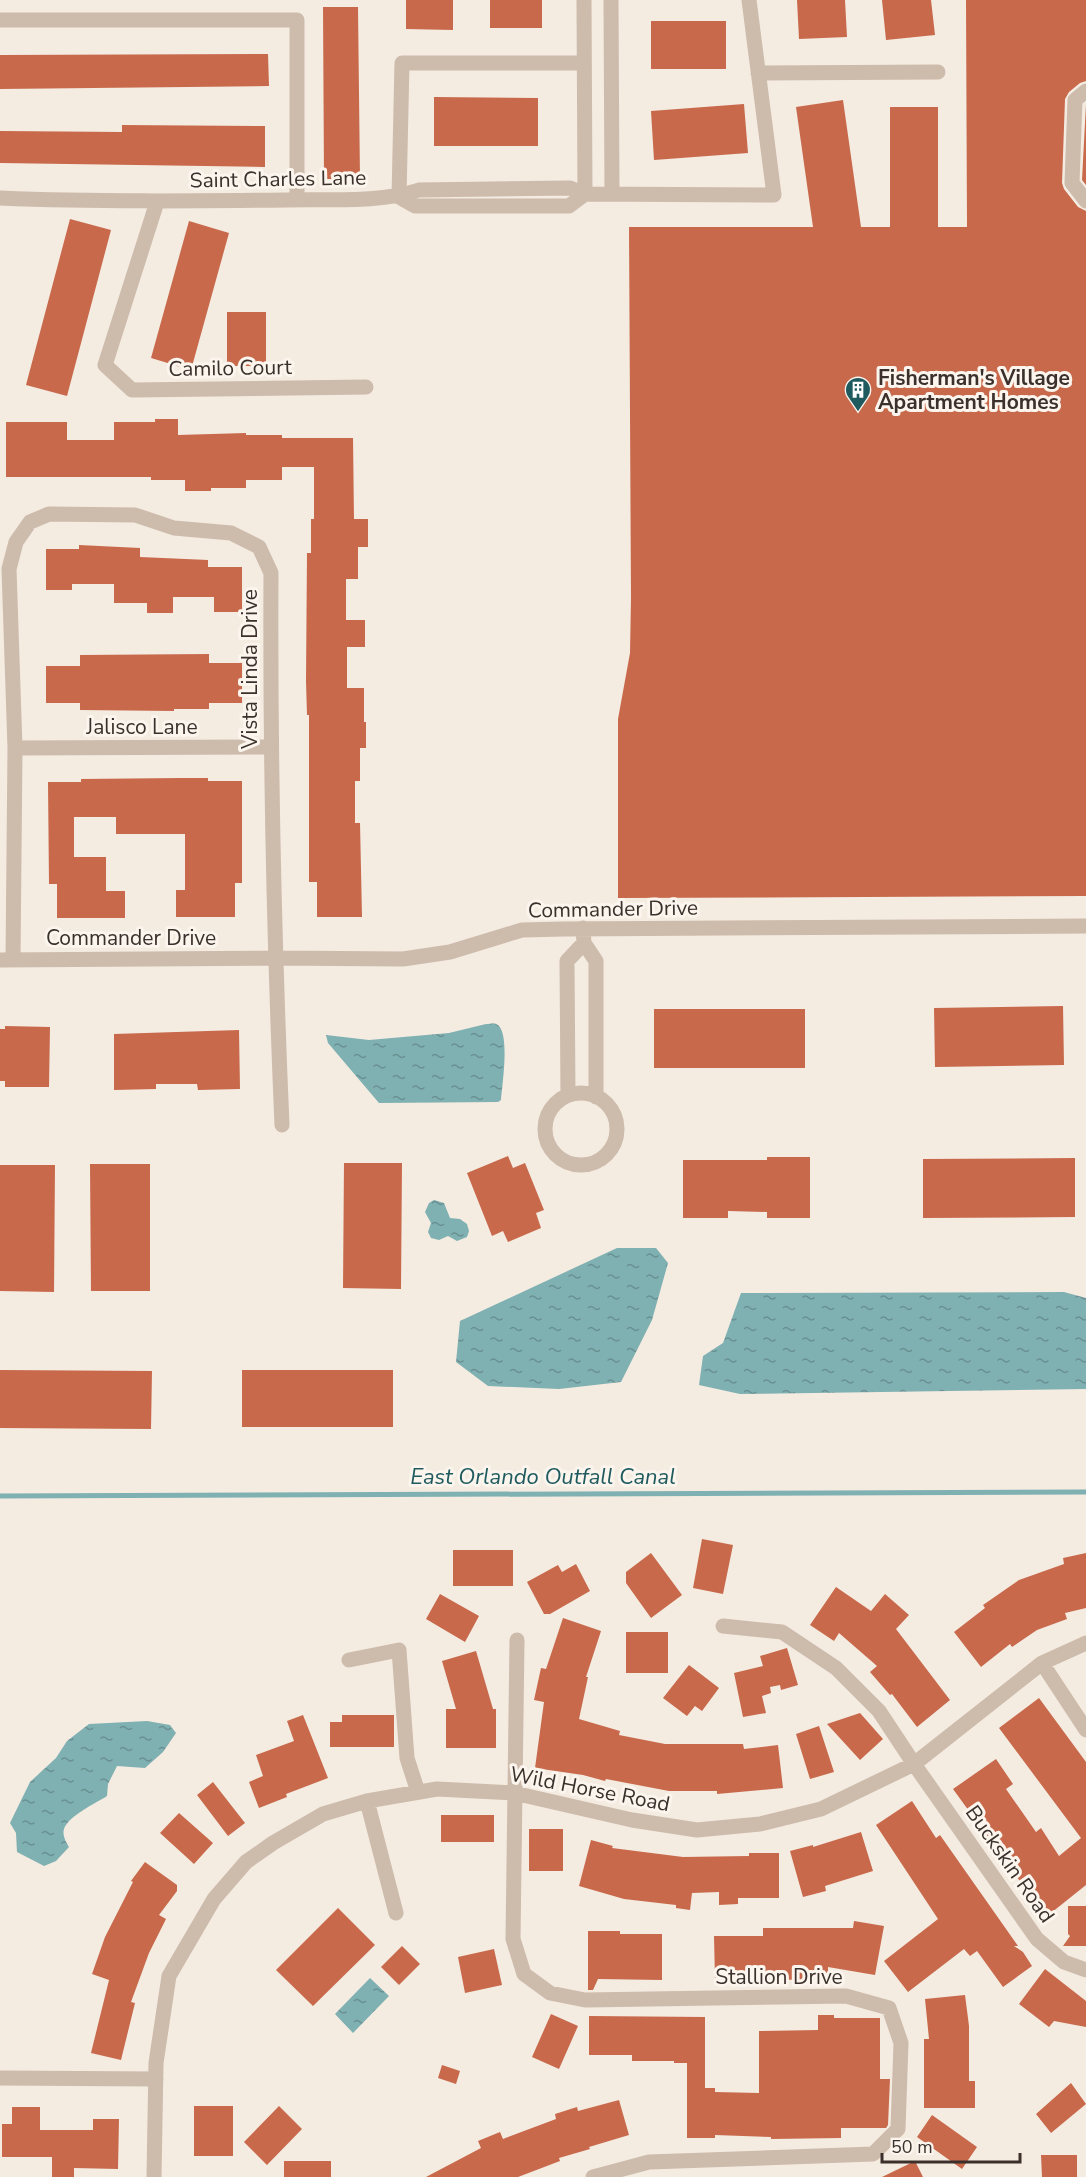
<svg xmlns="http://www.w3.org/2000/svg" width="1086" height="2177" font-family="'Nunito Sans',sans-serif">
<defs>
<pattern id="water-ripples" width="26" height="14" patternUnits="userSpaceOnUse" patternTransform="scale(1.5)"><rect width="26" height="14" fill="#7fb0b2"/><path d="M2 4q2-2 4 0t4 0M15 11q2-2 4 0t4 0" fill="none" stroke="#699091"/></pattern>
</defs>
<rect width="100%" height="100%" fill="#f4ebe1"/>
<path fill="url(#water-ripples)" d="M486,1024C490,1024 493,1023 496,1024C511,1029 502,1086 501,1100L498,1102L379,1103L328,1043L326,1035L369,1040L449,1033Z
M434,1200L444,1203L450,1218L460,1219L467,1224L469,1231L467,1237L457,1241L448,1236L439,1240L431,1238L428,1232L431,1223L425,1212L429,1203Z
M617,1248H656L668,1263L652,1320L621,1382L559,1389L488,1386L456,1362L460,1321Z
M1064,1292L1086,1298V1389L740,1394L699,1385L703,1356L723,1343L741,1293Z
M147,1721L170,1725L176,1733L163,1752L145,1768L117,1766L108,1784L107,1796C96,1803 68,1816 64,1829C62,1835 66,1842 69,1847L56,1861L44,1866L17,1852L16,1833L10,1823L30,1782L56,1758L67,1741L89,1724Z
M370,1978L389,1996L353,2033L335,2014Z"/>
<g fill="none" stroke-linecap="round" stroke-linejoin="round">
<path stroke="#7fb0b2" stroke-width="5" d="M0,1496L1086,1492"/>
</g>
<path fill="#c8694b" d="M406,0H453V30L406,29Z
M490,0H542V28H490Z
M797,0H845L847,37L799,39Z
M882,0H931L935,35L886,40Z
M966,0H1086V81L1080,83L1069,92L1065,99L1062,183L1064,189L1078,207L1086,211V896L618,898V719L630,653L631,598L629,227H813L796,107L843,100L861,227H890V107H938V227H967Z
M323,7H358L360,179H324Z
M651,21H726V69H651Z
M268,54L269,86L0,89V55Z
M434,97L538,98V146H434Z
M744,104L748,153L654,160L651,111Z
M1086,104V185L1082,180Z
M122,125L265,126V167L0,163V131L122,132Z
M70,219L111,230L67,396L26,385Z
M189,221L229,233L191,370L151,358Z
M227,312H266V366H227Z
M155,419H178V435L246,433V435H282V438H353L354,519H368V547H358V579H346V620H365V647H347V688H364V722H366V748H360V781H355V823H360L362,917H317V882H309V715H307L306,681L307,553H311V519H314V467H282V480H246V488H211V491H185V480H151V477H6V422H67V440H114V422H155Z
M79,545L140,548V557L208,560V567H242V612H214V597H173V613H147V603H114V584H72V590H46V549H79Z
M209,654V663H242V703H209V709H174V711L80,710V703H46V666H80V655Z
M181,778H208V781H242V883H235V917H176V890H185V834H116V817H74V857H106V891H125V918H57V884H49L48,782H81V779Z
M1063,1006L1064,1065L935,1067L934,1008Z
M654,1009H805V1068H654Z
M5,1026L50,1027L49,1087H5V1081H0V1029H5Z
M239,1030L240,1089L198,1090L197,1084H156V1089L114,1090V1034Z
M508,1156L513,1168L525,1163L544,1210L536,1213L541,1228L508,1242L503,1231L492,1236L467,1173Z
M767,1157H810V1218H767V1212L728,1211V1218H683V1160H767Z
M1075,1158V1217L923,1218V1159Z
M344,1163H402L401,1289L343,1288Z
M90,1164H150V1291H91Z
M0,1165H55L54,1292L0,1291Z
M0,1370L152,1371L151,1429L0,1428Z
M242,1370H393V1427H242Z
M702,1539L733,1545L723,1594L693,1588Z
M453,1550H513V1586H453Z
M651,1553L682,1595L651,1618L626,1583V1572Z
M1086,1553V1608L1065,1613L1067,1619L1037,1630L1012,1647L1010,1644L981,1667L954,1632L985,1608L983,1605L1019,1580L1064,1564L1063,1558Z
M576,1564L590,1591L550,1614H544L527,1582L558,1565L562,1572Z
M836,1587L871,1611L885,1594L909,1615L896,1629L950,1700L917,1727L892,1694L890,1695L870,1672L877,1666L839,1633L834,1641L810,1625Z
M440,1594L479,1616L465,1642L426,1619Z
M563,1618L601,1631L586,1677H588L579,1719L620,1731L619,1735L665,1744H743L744,1749L778,1745L783,1788L717,1794V1791H669L606,1779L605,1781L583,1775L535,1768L544,1702L534,1700L541,1668L546,1669Z
M626,1632H668V1673H626Z
M787,1648L798,1685L781,1690L780,1685L770,1687L771,1693L762,1696L766,1713L743,1717L734,1673L763,1666L760,1656Z
M476,1651L493,1709H496V1748H446V1709H456L442,1661Z
M689,1665L719,1688L702,1711L695,1706L687,1716L663,1698Z
M1039,1698L1086,1762V1885L1046,1917L953,1789L996,1759L1013,1784L1006,1789L1036,1832L1041,1828L1059,1856L1081,1838L999,1728Z
M860,1713L883,1739L860,1760L827,1724Z
M303,1715L328,1778L286,1794L287,1797L259,1808L249,1782L263,1776L256,1755L294,1741L287,1721Z
M342,1715H394V1747H330V1722H342Z
M819,1726L834,1772L810,1779L796,1734Z
M213,1782L245,1823L228,1836L197,1795Z
M912,1801L936,1838L940,1835L1018,1946H1014L1023,1952L1032,1966L1003,1987L977,1951L970,1956L964,1949L908,1992L884,1961L938,1919L876,1825Z
M179,1813L213,1843L194,1864L160,1833Z
M441,1815H494V1842H441Z
M529,1829H563V1871H529Z
M861,1832L873,1871L825,1886L826,1891L803,1897L790,1851L813,1845V1847Z
M591,1840L613,1846L612,1848L683,1857L749,1856V1853H779V1898H738V1904L719,1905V1892L692,1893L690,1910L676,1908V1905L624,1899L579,1886Z
M145,1862L177,1885V1891L159,1915L166,1919L149,1953L131,2002L135,2003L121,2060L91,2053L109,1980L92,1974L105,1937L133,1882L131,1881Z
M1068,1906H1086V1946H1063L1070,1936L1068,1934Z
M338,1908L375,1945L313,2006L276,1970Z
M854,1921L884,1926L875,1975L828,1967V1980L715,1979L714,1936H763V1928H853Z
M588,1931H620V1934H662V1980L598,1979L593,1990H588Z
M402,1946L420,1964L399,1985L381,1967Z
M494,1949L502,1985L465,1993L458,1957Z
M1045,1969L1086,2001V2027L1054,2021L1049,2027L1019,2004Z
M965,1995L969,2026V2081H975V2108H924V2039H929L925,1999Z
M551,2014L578,2026L559,2069L532,2057Z
M818,2015H834V2018H880V2079H890L888,2125L886,2128H841V2138L771,2139V2137L715,2135V2138H687V2063H674V2061H632V2055H589V2016L705,2017V2088H715V2092L759,2093V2031L818,2030Z
M442,2065L460,2071L456,2084L438,2078Z
M1071,2083L1086,2104L1051,2133L1036,2114Z
M619,2100L629,2135L589,2147L590,2149L559,2158L560,2161L518,2177H426L481,2148L478,2141L500,2132L503,2139L556,2119L555,2114L577,2107L578,2111Z
M194,2106H233V2156H194Z
M279,2106L302,2129L267,2165L244,2142Z
M12,2107H40V2130H93V2119H119L118,2169L74,2168V2177H52V2157H2V2124H12Z
M932,2115L977,2147L962,2169L917,2137Z
M1041,2155H1077V2177H1042Z
M284,2161H331V2177H284Z
M915,2161L923,2177H882Z"/>
<g fill="none" stroke-linecap="round" stroke-linejoin="round">
<path stroke="#cdbbac" stroke-width="15" d="M584,0L585,194
M611,0L612,194
M0,20H297V200
M758,73L938,72
M1086,91L1075,100L1072,183L1086,201
M399,197L402,63H584
M399,197L415,206H569L585,194
M0,198C96,202 191,201 287,200C328,199 381,203 419,190L570,188L585,194L774,195L749,0
M157,202L105,365L132,390L366,387
M15,748L270,747
M583,928L584,943L596,961V1097
M0,960L275,958L403,959L450,952L522,930L564,929L1086,926
M13,960L15,748L9,569L16,542L30,522L49,514L135,515L174,528L231,533L259,547L271,573C270,757 274,941 282,1125
M545 1129a36 36 0 1 1 72 0a36 36 0 1 1-72 0Z
M568,1095L567,961L584,943
M723,1626L782,1632L836,1668L879,1711L914,1764L1037,1939L1064,1962L1086,1970
M517,1640L513,1939L524,1974L550,1993L585,2000L846,1996L889,2008L901,2043L898,2129L873,2154L649,2162L593,2177
M349,1660L399,1650L407,1758L418,1792
M1042,1663L1086,1730
M367,1801L396,1913
M0,2078L156,2079
M154,2177L156,2063L169,1976L214,1899L246,1862L273,1843L323,1814L367,1801L437,1789L514,1793L632,1820L697,1830L760,1824L821,1809L914,1764L1042,1663L1086,1643"/>
</g>
<defs>
<symbol id="building-pin" viewBox="-11 -11 22 30"><path d="M0 17L-7.5 6A9.5 9.5 0 1 1 7.5 6Z" fill="#1f5a5e" stroke="#fbf5ee"/><path d="M-4-6H4V6H1V3H-1V6H-4ZM-2.5-4.3h1.7v1.8h-1.7ZM.8-4.3h1.7v1.8H.8ZM-2.5-1h1.7V.8h-1.7ZM.8-1h1.7V.8H.8Z" fill="#fff"/></symbol>
</defs>
<g fill-rule="evenodd">
<use href="#building-pin" x="843" y="375" width="30" height="40"/>
</g>
<g text-anchor="middle" dominant-baseline="central" stroke-width="6" stroke-linejoin="round" paint-order="stroke">
<g font-size="21" fill="#3b302b" stroke="#fbf5ee">
<text transform="translate(278 179) rotate(-1)">Saint Charles Lane</text>
<text transform="translate(230 368) rotate(-1)">Camilo Court</text>
<text transform="translate(250 669) rotate(-90)">Vista Linda Drive</text>
<text x="142" y="727">Jalisco Lane</text>
<text transform="translate(613 909) rotate(-1)">Commander Drive</text>
<text x="131" y="938">Commander Drive</text>
<text transform="translate(590 1789) rotate(11)">Wild Horse Road</text>
<text transform="translate(1010 1864) rotate(55)">Buckskin Road</text>
<text x="779" y="1977">Stallion Drive</text>
</g>
<g font-size="21" font-weight="bold" fill="#3b302b" stroke="#fbf5ee" text-anchor="start">
<text x="878" y="378">Fisherman's Village<tspan x="878" dy="24">Apartment Homes</tspan></text>
</g>
<g font-size="22" font-style="italic" fill="#1f5a5e" stroke="#fbf5ee">
<text x="543" y="1477">East Orlando Outfall Canal</text>
</g>
</g>
<path d="M882 2153v9h138v-9" fill="none" stroke="#3b302b" stroke-width="3"/>
<text x="891" y="2153" font-size="18" fill="#3b302b" stroke="#fbf5ee" stroke-width="4.5" paint-order="stroke">50 m</text>
</svg>
